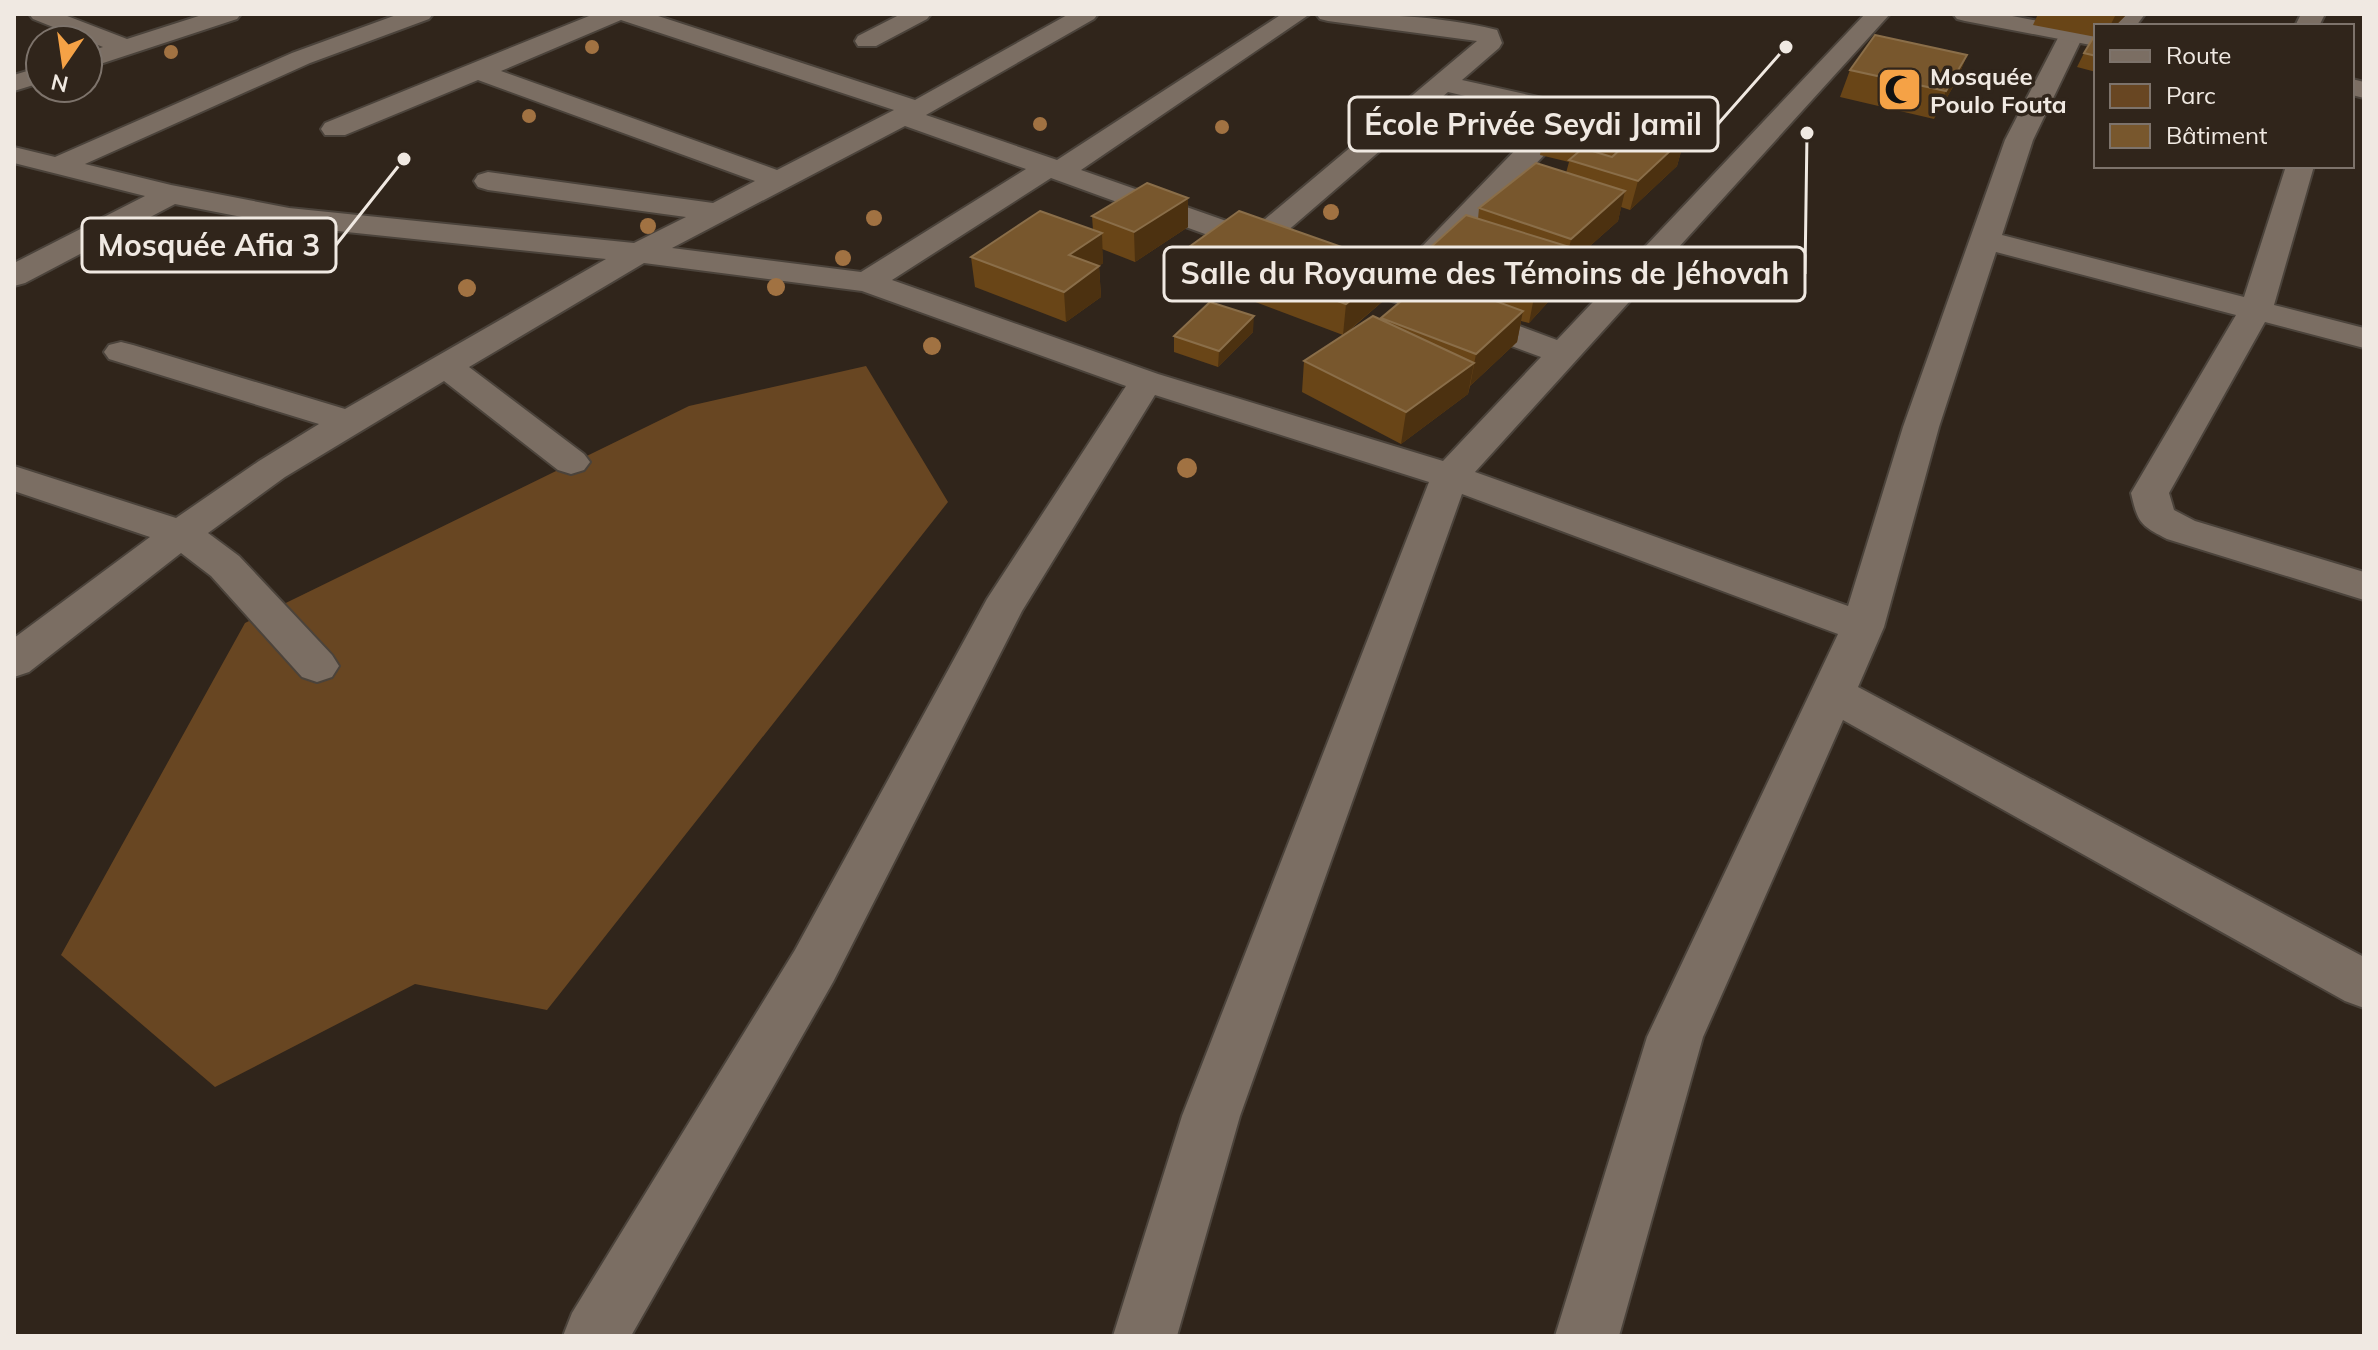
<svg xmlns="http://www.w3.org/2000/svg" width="2378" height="1350" font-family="Mulish,sans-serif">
<rect width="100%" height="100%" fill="#30251b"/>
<path fill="#684622" d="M866,366L948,502L547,1010L415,984L215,1087L61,955L245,623L689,406Z"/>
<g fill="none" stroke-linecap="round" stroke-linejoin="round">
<defs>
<path id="minor" d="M29,14H62L127,39L205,14H241L237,19L88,68V52L103,47L33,19Z
M399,14H433L429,19L310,63L85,164L171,185L289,208L634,243L686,217L488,190L478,187L474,181L478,175L488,172L713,203L755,181L478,80L345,135H325L321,129L325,123L594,14H652L915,100L1069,14H1098L1094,19L926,115L1057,160L1282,14H1310L1081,170L1252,230L1477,41L1328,21L1320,19L1316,14C1377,14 1437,15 1497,30L1502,43L1499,48L1462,80L1560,102L1578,120L1436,267L1425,269L1414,267L1409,260L1525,140L1549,120L1542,114L1448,92L1278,239L1286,247L1282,254L1271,256L1260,254L1051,178L892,280L1158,374L1443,461L1541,357L1325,276L1320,269L1325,262L1336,260L1347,262L1557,340L1865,14H1890L1475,472L1848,606L1903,427L2005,140L2060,34L2063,29H2081L2084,34L2033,140L2002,235L2244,297L2286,166H2314L2274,305L2364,328V348L2265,322L2169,493L2174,510L2195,521L2364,572V600L2167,539C2140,525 2138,523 2131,493L2236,315L1996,252L1939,427L1884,627L1858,687L2364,957V1008L2345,1001L1843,720L1703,1037L1619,1336H1555L1647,1037L1838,634L1462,494L1240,1116L1177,1336H1113L1182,1116L1429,482L1155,395L1022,611L833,982L631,1336H563L572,1313L795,950L987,599L1126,386L862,291L644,263L469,367L584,454L590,462L584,470L571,474L558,470L444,381L285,477L208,533L239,556L332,655L339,666L332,677L317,682L302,677L211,576L181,553L29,672L14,677V638L150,537L14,491V466L176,518L259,461L319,424L109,359L104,352L109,345L121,342L133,345L345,409L606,259L289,226L175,204L25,283L14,286V263L145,196L14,163V147L55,157L292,53ZM621,20L894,110L777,170L501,71ZM905,126L1026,169L861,272L672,248Z
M901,14H931L927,19L876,46H858L855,41L858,36Z
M2120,14H2145L2136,26H2111Z
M2301,14H2325L2319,26H2295Z
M40,67V83L14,91V75Z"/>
<path id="tertiary" d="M1953,14H2002L2096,32V46L1965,21L1957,19Z
M2352,79L2364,82V98L2352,95Z"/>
</defs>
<use href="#minor" stroke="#4b433b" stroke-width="4"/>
<use href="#tertiary" stroke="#4b433b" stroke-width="4"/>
<use href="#minor" fill="#7b6e63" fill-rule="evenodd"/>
<use href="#tertiary" fill="#7b6e63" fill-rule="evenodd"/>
</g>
<g fill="#a17242">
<circle cx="592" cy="47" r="7"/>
<circle cx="171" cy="52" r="7"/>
<circle cx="529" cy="116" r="7"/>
<circle cx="1040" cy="124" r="7"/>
<circle cx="1222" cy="127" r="7"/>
<circle cx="1331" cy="212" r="8"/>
<circle cx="874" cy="218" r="8"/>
<circle cx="174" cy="225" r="8"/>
<circle cx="648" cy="226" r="8"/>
<circle cx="843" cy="258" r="8"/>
<circle cx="776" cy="287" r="9"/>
<circle cx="467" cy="288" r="9"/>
<circle cx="932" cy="346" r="9"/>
<circle cx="1187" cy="468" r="10"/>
</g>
<path fill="#694517" d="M2038,14H2127L2115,26H2096V37L2033,25Z
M2096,39V72L2077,67L2084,53Z
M1967,55L1956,82L1934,119L1840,97L1850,70Z
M1545,126L1685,137L1677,166L1630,210L1621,207L1618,221L1573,261L1569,279L1529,323L1521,321L1517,342L1470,386L1468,394L1401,444L1302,392L1304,361L1343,335L1189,277V247L1393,265L1390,295L1344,335L1380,319L1381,318L1418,287L1417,286L1421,256L1478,219L1479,208L1566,173L1569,162L1540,155Z
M1188,198V227L1135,262L1102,249L1103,263L1099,266L1101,297L1066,322L975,287L971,257L1093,230L1092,216Z
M1253,332L1218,367L1174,352V336Z"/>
<path fill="#4c3110" d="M2116,14H2127L2115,26H2110Z
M1967,55L1956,82L1934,119L1946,91Z
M1685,137L1677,166L1630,210L1638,181Z
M1625,191L1618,221L1573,261L1569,279L1529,323L1535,292L1567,258L1571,239Z
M1188,198V227L1135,262L1134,232Z
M1102,233L1103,263L1072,286L1069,255Z
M1393,265L1390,295L1343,335L1346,304Z
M1099,266L1101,297L1066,322L1064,292Z
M1523,311L1517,342L1470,386L1476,354Z
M1254,316L1253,332L1218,367L1219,351Z
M1474,363L1468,394L1401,444L1406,412Z"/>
<path fill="#78572d" stroke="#8a6e49" stroke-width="2" d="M1875,35L1967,55L1946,91L1850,70Z
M2093,38L2096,39V56L2084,53Z
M1571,105L1685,137L1638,181L1569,160L1583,148L1612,157L1625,145L1545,126Z
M1536,163L1625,191L1571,239L1479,208Z
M1147,183L1188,198L1134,232L1092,216Z
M1040,211L1102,233L1069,255L1099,266L1064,292L971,257Z
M1239,211L1393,265L1346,304L1189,247Z
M1466,215L1576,249L1535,292L1421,256Z
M1430,277L1523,311L1476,354L1381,318Z
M1210,302L1254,316L1219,351L1174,336Z
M1373,316L1474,363L1406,412L1304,361Z"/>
<defs>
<symbol id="mosque-square" viewBox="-11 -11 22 22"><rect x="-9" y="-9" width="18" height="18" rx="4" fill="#f5a246" stroke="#30251b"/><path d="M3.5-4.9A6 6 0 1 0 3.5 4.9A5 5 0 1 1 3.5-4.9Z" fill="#111"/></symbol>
</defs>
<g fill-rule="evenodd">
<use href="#mosque-square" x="1874" y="64" width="51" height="51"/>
</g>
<g text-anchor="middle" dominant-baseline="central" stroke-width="7" stroke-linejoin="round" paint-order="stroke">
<g font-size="24" font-weight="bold" fill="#f0e9e2" stroke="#30251b" text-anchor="start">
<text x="1930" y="76">Mosquée<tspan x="1930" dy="28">Poulo Fouta</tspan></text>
</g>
</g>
<path fill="none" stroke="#f0e9e2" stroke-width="3" d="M1786 47L1718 124M404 159L336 245M1807 133L1805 274"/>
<g fill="#f0e9e2" stroke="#30251b" stroke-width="3">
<circle cx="1786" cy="47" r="8"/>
<circle cx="404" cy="159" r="8"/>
<circle cx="1807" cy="133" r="8"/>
</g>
<g fill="#30251b" stroke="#f0e9e2" stroke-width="3">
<rect x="1349" y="97" width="369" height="54" rx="8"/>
<rect x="82" y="218" width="254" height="54" rx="8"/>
<rect x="1164" y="247" width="641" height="54" rx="8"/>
</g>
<g font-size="30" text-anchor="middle" font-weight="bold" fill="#f0e9e2">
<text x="1533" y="135">École Privée Seydi Jamil</text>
<text x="209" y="256">Mosquée Afia 3</text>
<text x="1485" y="284">Salle du Royaume des Témoins de Jéhovah</text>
</g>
<rect width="2378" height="1350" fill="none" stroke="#f0e9e2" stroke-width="32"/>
<rect x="2094" y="24" width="260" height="144" fill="#30251b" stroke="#7d736b" stroke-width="2"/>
<rect x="2110" y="50" width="40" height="12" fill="#7b6e63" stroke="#7d736b" stroke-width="2"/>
<text x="2166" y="64" font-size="24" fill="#f0e9e2">Route</text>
<rect x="2110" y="84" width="40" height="24" fill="#684622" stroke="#7d736b" stroke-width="2"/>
<text x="2166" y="104" font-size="24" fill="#f0e9e2">Parc</text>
<rect x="2110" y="124" width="40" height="24" fill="#78572d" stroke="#7d736b" stroke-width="2"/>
<text x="2166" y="144" font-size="24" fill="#f0e9e2">Bâtiment</text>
<g transform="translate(64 64) rotate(193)"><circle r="38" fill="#30251b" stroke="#7d736b" stroke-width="2"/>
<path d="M0-6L14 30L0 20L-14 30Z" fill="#f5a246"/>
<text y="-12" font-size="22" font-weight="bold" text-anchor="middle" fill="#f0e9e2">N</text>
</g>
</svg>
